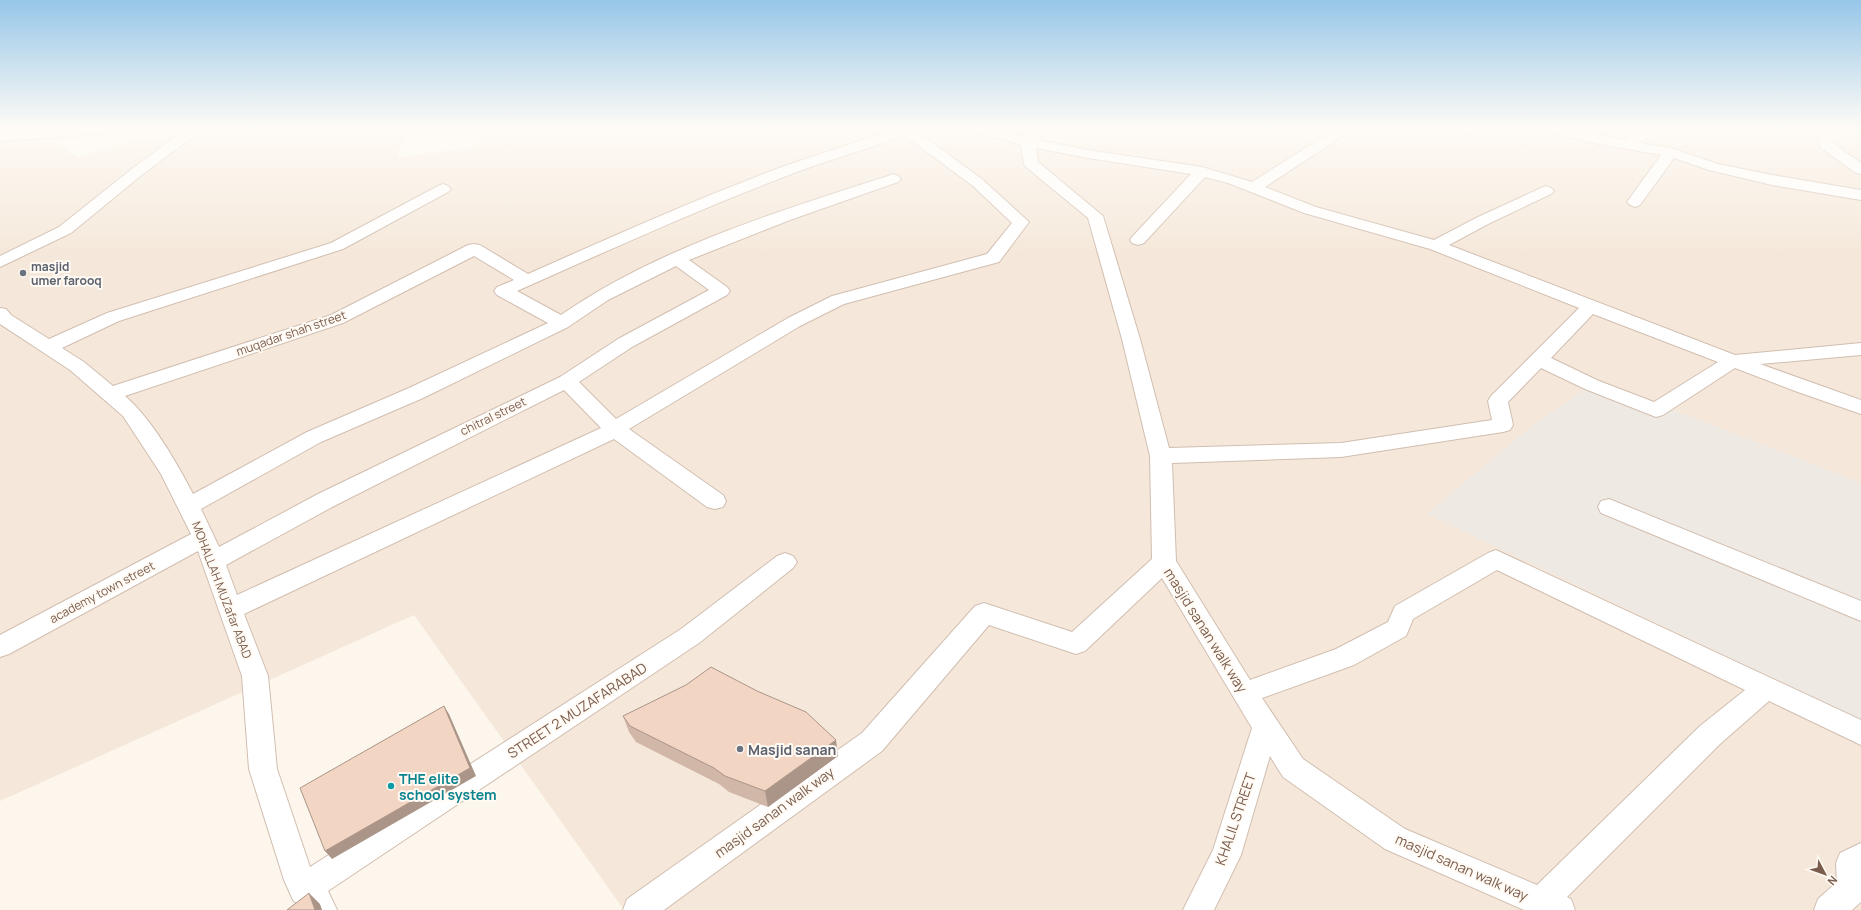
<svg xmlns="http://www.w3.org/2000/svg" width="1861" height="910" font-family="Manrope,sans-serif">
<rect width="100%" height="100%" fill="#fdf6ec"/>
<path fill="#f5e8da" d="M0,127H34L79,158L130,141L265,127H410L396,158L473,147L487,127H1861V483L1653,402L1861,720V910H624L414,615L0,801Z"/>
<path fill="#efe9e4" d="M1597,380L1861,483V720L1427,514L1527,430Z"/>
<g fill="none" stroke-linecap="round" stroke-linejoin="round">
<defs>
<path id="street" d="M77,127H150L148,130L143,131L0,141V133Z
M189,127H206L143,174L71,233L0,267V256L59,227L133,168Z
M897,127H917L915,130L983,180L1029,222L999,262L844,304L800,326L629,429L723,495L726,501L723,507L715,509L707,507L614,439L244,614L268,676L277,769L310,867L681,629L777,556L785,553L793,556L797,562L793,568L699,643L328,891L337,910H304L293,900L284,880L249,769L242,676L198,551L9,654L0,657V635L191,534L161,474L123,416L70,370L0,324V308L6,309L11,315L49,339L107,313L331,243L438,186L443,184L448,186L451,189L448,192L343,249L119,321L62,348L84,362L113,386L331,315L468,245L474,244L480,245L528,274C611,237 694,200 779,168C818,154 858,143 897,127ZM904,135L973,186L1012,223L987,254L832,296L788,318L616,419L579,382L632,347L727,295L730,291L727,287L689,260L790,220L898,182L901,179L898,176L893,174L888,176C776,212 658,248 561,315L517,291C607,251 697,210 789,175C827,160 866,150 904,135ZM474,256L514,280L497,287L494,291L497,295L548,323L409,388L307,432L193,494C177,463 151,418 125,396L343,323ZM676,266L709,290L618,339L560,377L318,494L219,547L201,509L321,442L423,398L568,327L608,300ZM564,390L601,428L237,595L226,565L334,506Z
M969,127H992L1025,137L1034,127H1049L1038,140L1088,150L1202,167L1252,182L1339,127H1356L1265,187L1316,207L1434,240L1478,217L1541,188L1546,186L1551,188L1554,191L1551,194L1490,223L1449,245L1735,355L1861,343V355L1760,364L1861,400V414L1795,391L1735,368L1663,415L1656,417L1585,389L1541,368L1508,402L1513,425L1510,430L1503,432L1341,457L1172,463L1176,561L1250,680L1336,649L1388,622L1395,606L1488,553L1496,550L1861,720V745L1769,701L1720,744L1567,897L1571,899L1575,910H1524L1385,849L1283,777L1270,756L1241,855L1214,910H1183L1213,850L1252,728L1162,578L1085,651L1076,654L989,625L882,751L664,910H623L627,899L862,733L975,606L984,603L1072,632L1152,559L1150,456L1122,339L1088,218L1026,167L1024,164L1021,145L971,130ZM1036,148L1088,158L1191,174L1132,237L1130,240L1132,243L1138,245L1144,243L1205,177L1228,183L1304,213L1430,249L1579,308L1491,396L1488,401L1492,420L1341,443L1169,448L1140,339L1103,216L1038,162ZM1593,314L1718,362L1654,402L1599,381L1551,358ZM1497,570L1745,690L1700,726L1537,885L1405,829L1303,759L1262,698L1354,665L1406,636L1413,619Z
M1462,127H1482C1477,133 1466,137 1458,135L1456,132Z
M1546,127H1568L1586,133L1625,140L1642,127H1659L1640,143L1671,148L1718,164L1772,175L1861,190V200L1772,185L1709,170L1674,158L1640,205L1635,207L1630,205L1627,202L1661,155L1583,141L1548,130Z
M1809,127L1827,128L1833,143L1861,163V174L1856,173L1821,148L1816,133Z
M1609,499L1861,601V621L1601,513L1598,507L1601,501Z
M1861,843V902L1852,910H1814L1818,899L1837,882L1836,863L1840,853Z"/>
</defs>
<use href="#street" stroke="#d1beb0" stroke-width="2"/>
<use href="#street" fill="#fff" fill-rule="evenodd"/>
</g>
<path fill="#d1b7a8" d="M623,716L838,756L768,807L729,792L719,784L636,742L629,732Z"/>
<path fill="#aa9588" d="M444,706L449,714L476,776L332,859L325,851Z
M836,740L838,756L768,807L765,791Z
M309,893L320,904L322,910H315Z"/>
<path fill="#f3d5c3" stroke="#aa9588" d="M711,667L757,691L806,712L836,740L765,791L725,776L714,768L630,726L623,716L686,685Z
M444,706L470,768L325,851L300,788Z
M309,893L315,910H287Z"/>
<linearGradient id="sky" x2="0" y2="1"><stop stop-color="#97c7e8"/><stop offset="0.5" stop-color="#fefbf6"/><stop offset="1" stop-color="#fefbf6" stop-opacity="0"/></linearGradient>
<rect width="1861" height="255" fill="url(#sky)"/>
<g fill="#6b7280" stroke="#fffaf3" stroke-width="1.5">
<circle cx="23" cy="273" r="4"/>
<circle cx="740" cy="749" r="4"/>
</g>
<circle fill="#0f9aa8" stroke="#fffaf3" stroke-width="1.5" cx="391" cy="786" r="4"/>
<g text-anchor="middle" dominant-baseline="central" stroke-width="4" stroke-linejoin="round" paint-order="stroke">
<g font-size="12" font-weight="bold" fill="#5b616d" stroke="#fffaf3" text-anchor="start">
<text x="31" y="266">masjid<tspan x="31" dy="14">umer farooq</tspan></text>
</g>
<g font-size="12" fill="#7a5c4d" stroke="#fffaf3">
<text transform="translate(291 333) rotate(-19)">muqadar shah street</text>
<text transform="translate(493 416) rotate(-26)">chitral street</text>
<text transform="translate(222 590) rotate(69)">MOHALLAH MUZafar ABAD</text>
<text transform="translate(102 592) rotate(-28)">academy town street</text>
</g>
<g font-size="14" fill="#7a5c4d" stroke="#fffaf3">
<text transform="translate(1206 630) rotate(58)">masjid sanan walk way</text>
<text transform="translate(577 710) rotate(-33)">STREET 2 MUZAFARABAD</text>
<text transform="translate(774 812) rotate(-36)">masjid sanan walk way</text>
<text transform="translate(1235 819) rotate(-71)">KHALIL STREET</text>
<text transform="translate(1462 867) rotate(24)">masjid sanan walk way</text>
</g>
<g font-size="14" font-weight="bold" fill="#5b616d" stroke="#fffaf3" text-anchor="start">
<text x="748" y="749">Masjid sanan</text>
</g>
<g font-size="14" font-weight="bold" fill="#0d838f" stroke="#fffaf3" text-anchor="start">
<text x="399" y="778">THE elite<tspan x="399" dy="16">school system</tspan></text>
</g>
</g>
<g transform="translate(1825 874) rotate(131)" stroke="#fffaf3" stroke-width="3" paint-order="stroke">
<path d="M0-3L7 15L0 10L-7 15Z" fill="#7a5c4d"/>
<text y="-6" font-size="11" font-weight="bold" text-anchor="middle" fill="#7a5c4d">N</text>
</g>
</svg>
